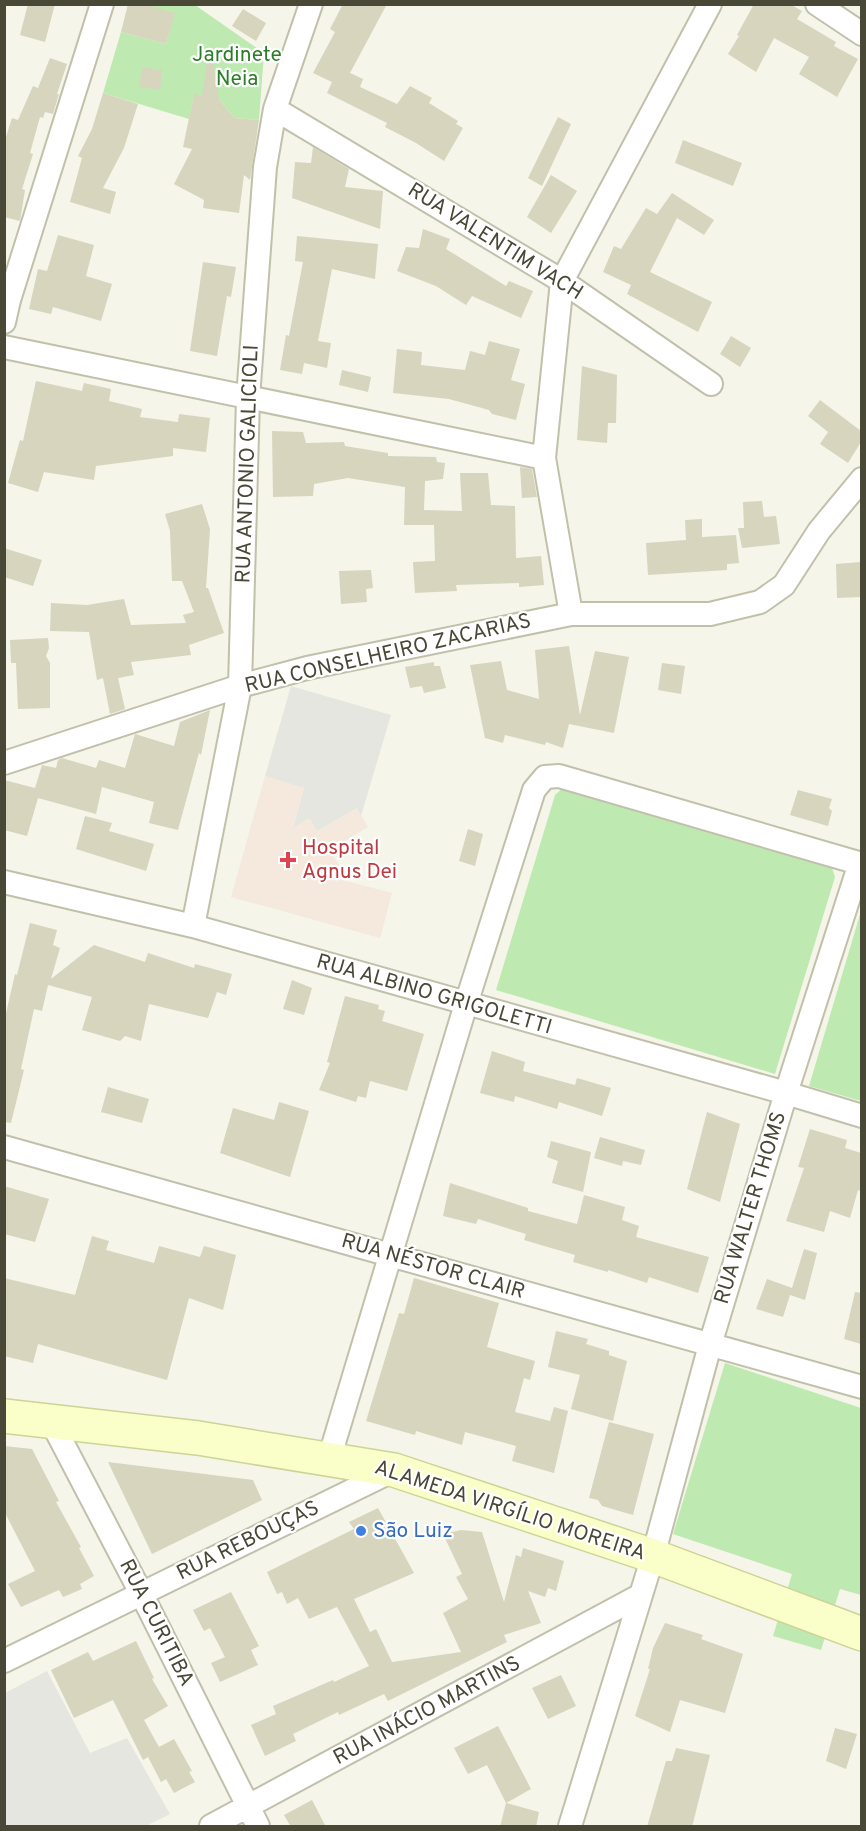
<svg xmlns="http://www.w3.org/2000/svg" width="866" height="1831" font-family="Overpass,sans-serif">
<rect width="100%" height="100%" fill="#f5f5e9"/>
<path fill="#f5e8dd" d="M265,776L304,788L293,827L309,818L317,831L357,808L368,827L330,850L342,870L331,877L392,893L380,938L231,897Z"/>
<path fill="#beeab1" d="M144,5H195L264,53L259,120L234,118L219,99L194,95L189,119L103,93L121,32L166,44L174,13Z
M566,785L831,865L835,877L775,1074L496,990L555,795Z
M861,911V1101L809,1086Z
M725,1363L861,1408V1595L840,1589L821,1650L773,1636L792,1574L673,1534Z"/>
<path fill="#e6e6e1" d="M291,686L391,715L361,816L357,808L317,831L309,818L293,828L304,788L265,776Z
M47,1671L90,1753L127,1738L170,1814L146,1826H5V1693Z"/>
<path fill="#d7d5be" d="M28,4H55L45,42L20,35Z
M128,4H144L175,13L166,44L121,32Z
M343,4H387L350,73L363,79L360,87L397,104L410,86L432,98L429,103L458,121L456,124L463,128L444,161L416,143L385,127L387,123L327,93L332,82L313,73L335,32L330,29Z
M754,4H790L802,11L797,19L836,42L834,46L858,59L837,97L799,74L809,57L774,38L756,72L728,54L739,36L737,35Z
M243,9L266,23L256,41L232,26Z
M208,55H212L219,99L234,118L259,120L250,180L244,175L239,213L203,208L204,200L174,184L192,149L183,147L194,94L202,96Z
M50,58L67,64L57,94H59L53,114L45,112L43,118L40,117L30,153L33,154L22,189L25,190L20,221L4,217V143L12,118L18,120L33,86L38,88Z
M142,67L162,70L160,90L139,87Z
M103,93L138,104L124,148L103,188L116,192L110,214L70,202L82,158L78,156L92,129Z
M558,117L571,124L542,186L528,178Z
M683,140L742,163L733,186L675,163Z
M313,147L349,169L345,187L383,191L380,229L292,198L295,162L311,163Z
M551,175L577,191L551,233L527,217Z
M672,193L714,220L704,235L677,218L650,272L712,302L698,332L627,294L631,285L603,272L614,246L621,249L646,208L657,214Z
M423,229L450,239L446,249L506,286L509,281L533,291L521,318L472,296L466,305L436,286L397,271L406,247L419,248Z
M58,235L94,245L86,276L112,284L101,321L53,307L51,314L29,309L38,269L47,271Z
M297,236L378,244L375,279L332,269L318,341L331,343L327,368L304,363L302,374L280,370L286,335L289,336L303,262L295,261Z
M203,262L236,267L231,297L227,296L217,356L190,351Z
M731,336L751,348L740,367L720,354Z
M489,341L520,349L511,380L525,384L516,420L492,414L489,410L449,399L393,393L397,349L422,352L421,365L465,370L470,351L485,355Z
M582,366L617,375L616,423H608L607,443L577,440Z
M342,370L371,377L368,392L339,385Z
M36,381L82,391L84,383L111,389L109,401L142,409L140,417L178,422L179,414L210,418L206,452L173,448V456L96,466L94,480L44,472L38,492L8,483L20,440L23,441Z
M820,400L861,431V442L848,463L820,444L828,432L808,416Z
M272,431L303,432L306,443L344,442L345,446L388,453V456L436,457L437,462L445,463L443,479L425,481L424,510L462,511L460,473H488L491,505L515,506L516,558L541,556L544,585L519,587V583L456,585L457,591L415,593L413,562L435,561L434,525H404L405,487L348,478L314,484L313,496L273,497Z
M520,467L532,469L537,497L522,498Z
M762,501L764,517L776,516L780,544L742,548L738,528H744L743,502Z
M202,504L210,529L206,588H208L224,633L189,645L191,655L131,662L134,675L118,678L125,709L110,714L103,678L97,680L89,632L50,631L51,603L87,605L124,599L131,625L186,623L183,615L194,612L182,581H172L170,531L165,514Z
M702,519V537L736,535L739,563L727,564V570L648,575L646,543L686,540L685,520Z
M4,548L42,560L33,586L4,577Z
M861,562V597L837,598L836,564Z
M371,570L373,588L366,589L367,602L341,604L339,571Z
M48,638L49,648L46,656L50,663V708L18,709L16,663H11L10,640Z
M569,646L580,715L595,651L629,657L614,733L569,724L563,748L546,742L545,745L505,735L503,743L485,738L470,665L501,661L507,690L539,699L535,650Z
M434,662V666H440L446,688L424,693L422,686L410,688L405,667Z
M662,663L685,666L681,694L658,690Z
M210,710L201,755L199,753L178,830L149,823L154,802L102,787L96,814L38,798L27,836L4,830V780L35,788L42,765L56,768L58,760L62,758L96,768L99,760L125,768L135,734L174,746L180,722Z
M798,790L832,799L829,808L832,811L828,826L790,815Z
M85,816L112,823L109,831L154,844L146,871L76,849Z
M468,829L483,834L475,866L459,861Z
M30,923L57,930L53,945L60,948L51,979L94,945L145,962L148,953L194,968L195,964L232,974L226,995L217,992L208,1018L149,1004L141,1041L125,1036L120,1041L82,1030L92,997L48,985L42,1011L34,1009L21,1069L24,1070L11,1123L4,1122V1022L15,974L17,975Z
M292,980L312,988L304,1015L283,1009Z
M345,996L379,1005L378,1009L385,1011L382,1021L424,1034L407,1091L370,1081L366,1098L358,1096L356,1102L319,1090L330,1063L327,1062Z
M492,1051L525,1062L523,1071L575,1085L577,1078L611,1088L602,1116L559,1102L557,1109L515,1096L514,1102L480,1093Z
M108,1087L149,1099L142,1123L101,1112Z
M279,1102L309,1111L290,1177L220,1153L233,1108L274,1120Z
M707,1112L740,1124L720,1202L687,1189Z
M810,1129L847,1140L845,1148L861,1153V1191L858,1190L850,1218L830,1211L824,1232L786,1221L804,1168L798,1167Z
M600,1137L645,1150L641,1165L623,1161L622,1166L594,1158Z
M551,1141L591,1152L583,1192L552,1183L558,1161L547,1157Z
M450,1183L528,1208V1211L577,1224L584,1195L625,1207L622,1220L639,1226L636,1237L709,1257L698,1293L649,1277L647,1283L608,1270V1272L573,1262L575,1255L524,1240L526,1234L478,1219L476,1224L443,1216Z
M4,1186L49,1199L35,1242L4,1234Z
M92,1236L109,1241L106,1250L154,1263L159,1246L200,1257L204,1246L236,1255L223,1310L189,1298L167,1380L38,1344L33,1363L4,1356V1278L75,1295Z
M804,1249L817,1253L805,1300L790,1295L783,1317L756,1309L767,1279L792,1288Z
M414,1278L499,1303L487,1347L535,1361L530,1380L524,1378L515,1412L550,1421L554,1407L568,1411L554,1473L512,1461L516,1446L465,1432L462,1445L416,1431L415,1435L366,1421L399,1313L404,1314Z
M855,1292L861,1293V1344L844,1339Z
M556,1331L588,1339L586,1344L609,1351V1355L627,1361L613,1421L571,1409L580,1375L548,1367Z
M609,1422L654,1434L633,1515L602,1506L598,1500L589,1498Z
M4,1446L32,1449L59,1501L56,1502L81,1547L79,1548L94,1576L80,1584L82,1589L63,1597L59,1590L21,1607L8,1584L35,1571L4,1511Z
M108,1462L253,1480L262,1500L152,1554Z
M378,1508L414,1573L354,1599L370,1632L376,1629L392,1662L461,1652L443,1613L468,1599L456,1577L462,1574L443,1534L461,1530L482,1532L504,1602L516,1555L521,1557L523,1548L564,1561L556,1591L548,1588L545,1597L528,1591L541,1623L504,1635L507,1642L388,1701L384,1694L339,1715L338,1712L293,1734L296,1741L265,1756L251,1725L276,1714L273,1706L333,1680L334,1682L369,1666L337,1607L309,1619L298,1598L287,1604L282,1592L277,1594L267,1572L354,1529L349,1522Z
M231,1592L259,1646L251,1650L258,1665L220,1682L211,1663L225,1657L210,1628L204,1631L193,1610Z
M665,1623L703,1635L701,1639L743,1654L725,1713L680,1700L670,1732L635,1716L650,1669H648L653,1648Z
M136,1641L154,1678L152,1679L168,1706L144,1720L159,1747L174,1739L192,1771L189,1772L195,1782L174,1793L166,1779L161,1782L148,1757L143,1760L113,1700L74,1718L51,1670L88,1652L93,1661Z
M561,1675L576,1706L548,1719L532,1688Z
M498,1726L531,1789L506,1803L487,1765L468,1774L454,1748Z
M835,1728L857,1734L846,1769L826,1761Z
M676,1748L710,1755L692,1827H647L666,1761H672Z
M312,1800L326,1827H291L284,1815Z
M506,1803L539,1812L536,1827H500Z"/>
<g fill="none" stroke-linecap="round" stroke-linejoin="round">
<defs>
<path id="minor" d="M817,4L862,34
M275,109L562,281L711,384
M4,322L9,300L102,4
M4,347L544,458
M571,614L544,458L562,281L710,4
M4,763L240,686L307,668L571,614H710L760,602L784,585L819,531L862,479
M4,882L193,926L786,1093L862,1116
M193,926L240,686L248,398L265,167L275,109L311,4
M4,1147L862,1387
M51,1421L141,1593L258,1826
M329,1459L466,1004L534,790L545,777L559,776L862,864
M4,1661L394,1470
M211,1826L641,1595
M570,1826L653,1556L710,1345L786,1093L860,863"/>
<path id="secondary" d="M4,1416L198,1438L394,1470L653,1556L862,1634"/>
</defs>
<use href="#minor" stroke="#c1c1ab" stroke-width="26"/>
<use href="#secondary" stroke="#ced396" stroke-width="36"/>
<use href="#minor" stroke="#fff" stroke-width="22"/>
<use href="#secondary" stroke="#faffc9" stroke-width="33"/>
</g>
<path fill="#e0444e" stroke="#fff" stroke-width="2" d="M285 851h6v6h6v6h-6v6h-6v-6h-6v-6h6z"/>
<circle fill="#3f7fe0" stroke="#fff" stroke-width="2" cx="361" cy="1531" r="6"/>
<g text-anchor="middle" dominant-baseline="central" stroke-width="4.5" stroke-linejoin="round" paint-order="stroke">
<g font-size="21" fill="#2c7d28" stroke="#fff">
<text x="237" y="55">Jardinete<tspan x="237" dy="24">Neia</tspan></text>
</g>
<g font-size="21" fill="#494837" stroke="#fff">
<text transform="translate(495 242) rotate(32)">RUA VALENTIM VACH</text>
<text transform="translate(248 464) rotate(-88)">RUA ANTONIO GALICIOLI</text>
<text transform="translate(388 654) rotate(-13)">RUA CONSELHEIRO ZACARIAS</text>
<text transform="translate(434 995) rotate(16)">RUA ALBINO GRIGOLETTI</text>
<text transform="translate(751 1208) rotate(-73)">RUA WALTER THOMS</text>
<text transform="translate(433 1267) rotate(16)">RUA NÉSTOR CLAIR</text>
<text transform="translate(510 1511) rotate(18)">ALAMEDA VIRGÍLIO MOREIRA</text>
<text transform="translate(248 1541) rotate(-26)">RUA REBOUÇAS</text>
<text transform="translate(156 1623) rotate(63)">RUA CURITIBA</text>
<text transform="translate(427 1711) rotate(-28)">RUA INÁCIO MARTINS</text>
</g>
<g font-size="21" fill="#be3a42" stroke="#fff" text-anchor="start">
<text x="302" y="848">Hospital<tspan x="302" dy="24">Agnus Dei</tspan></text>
</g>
<g font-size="21" fill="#366cbe" stroke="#fff" text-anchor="start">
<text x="373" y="1531">São Luiz</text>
</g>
</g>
<rect width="866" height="1831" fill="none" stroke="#494837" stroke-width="12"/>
</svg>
